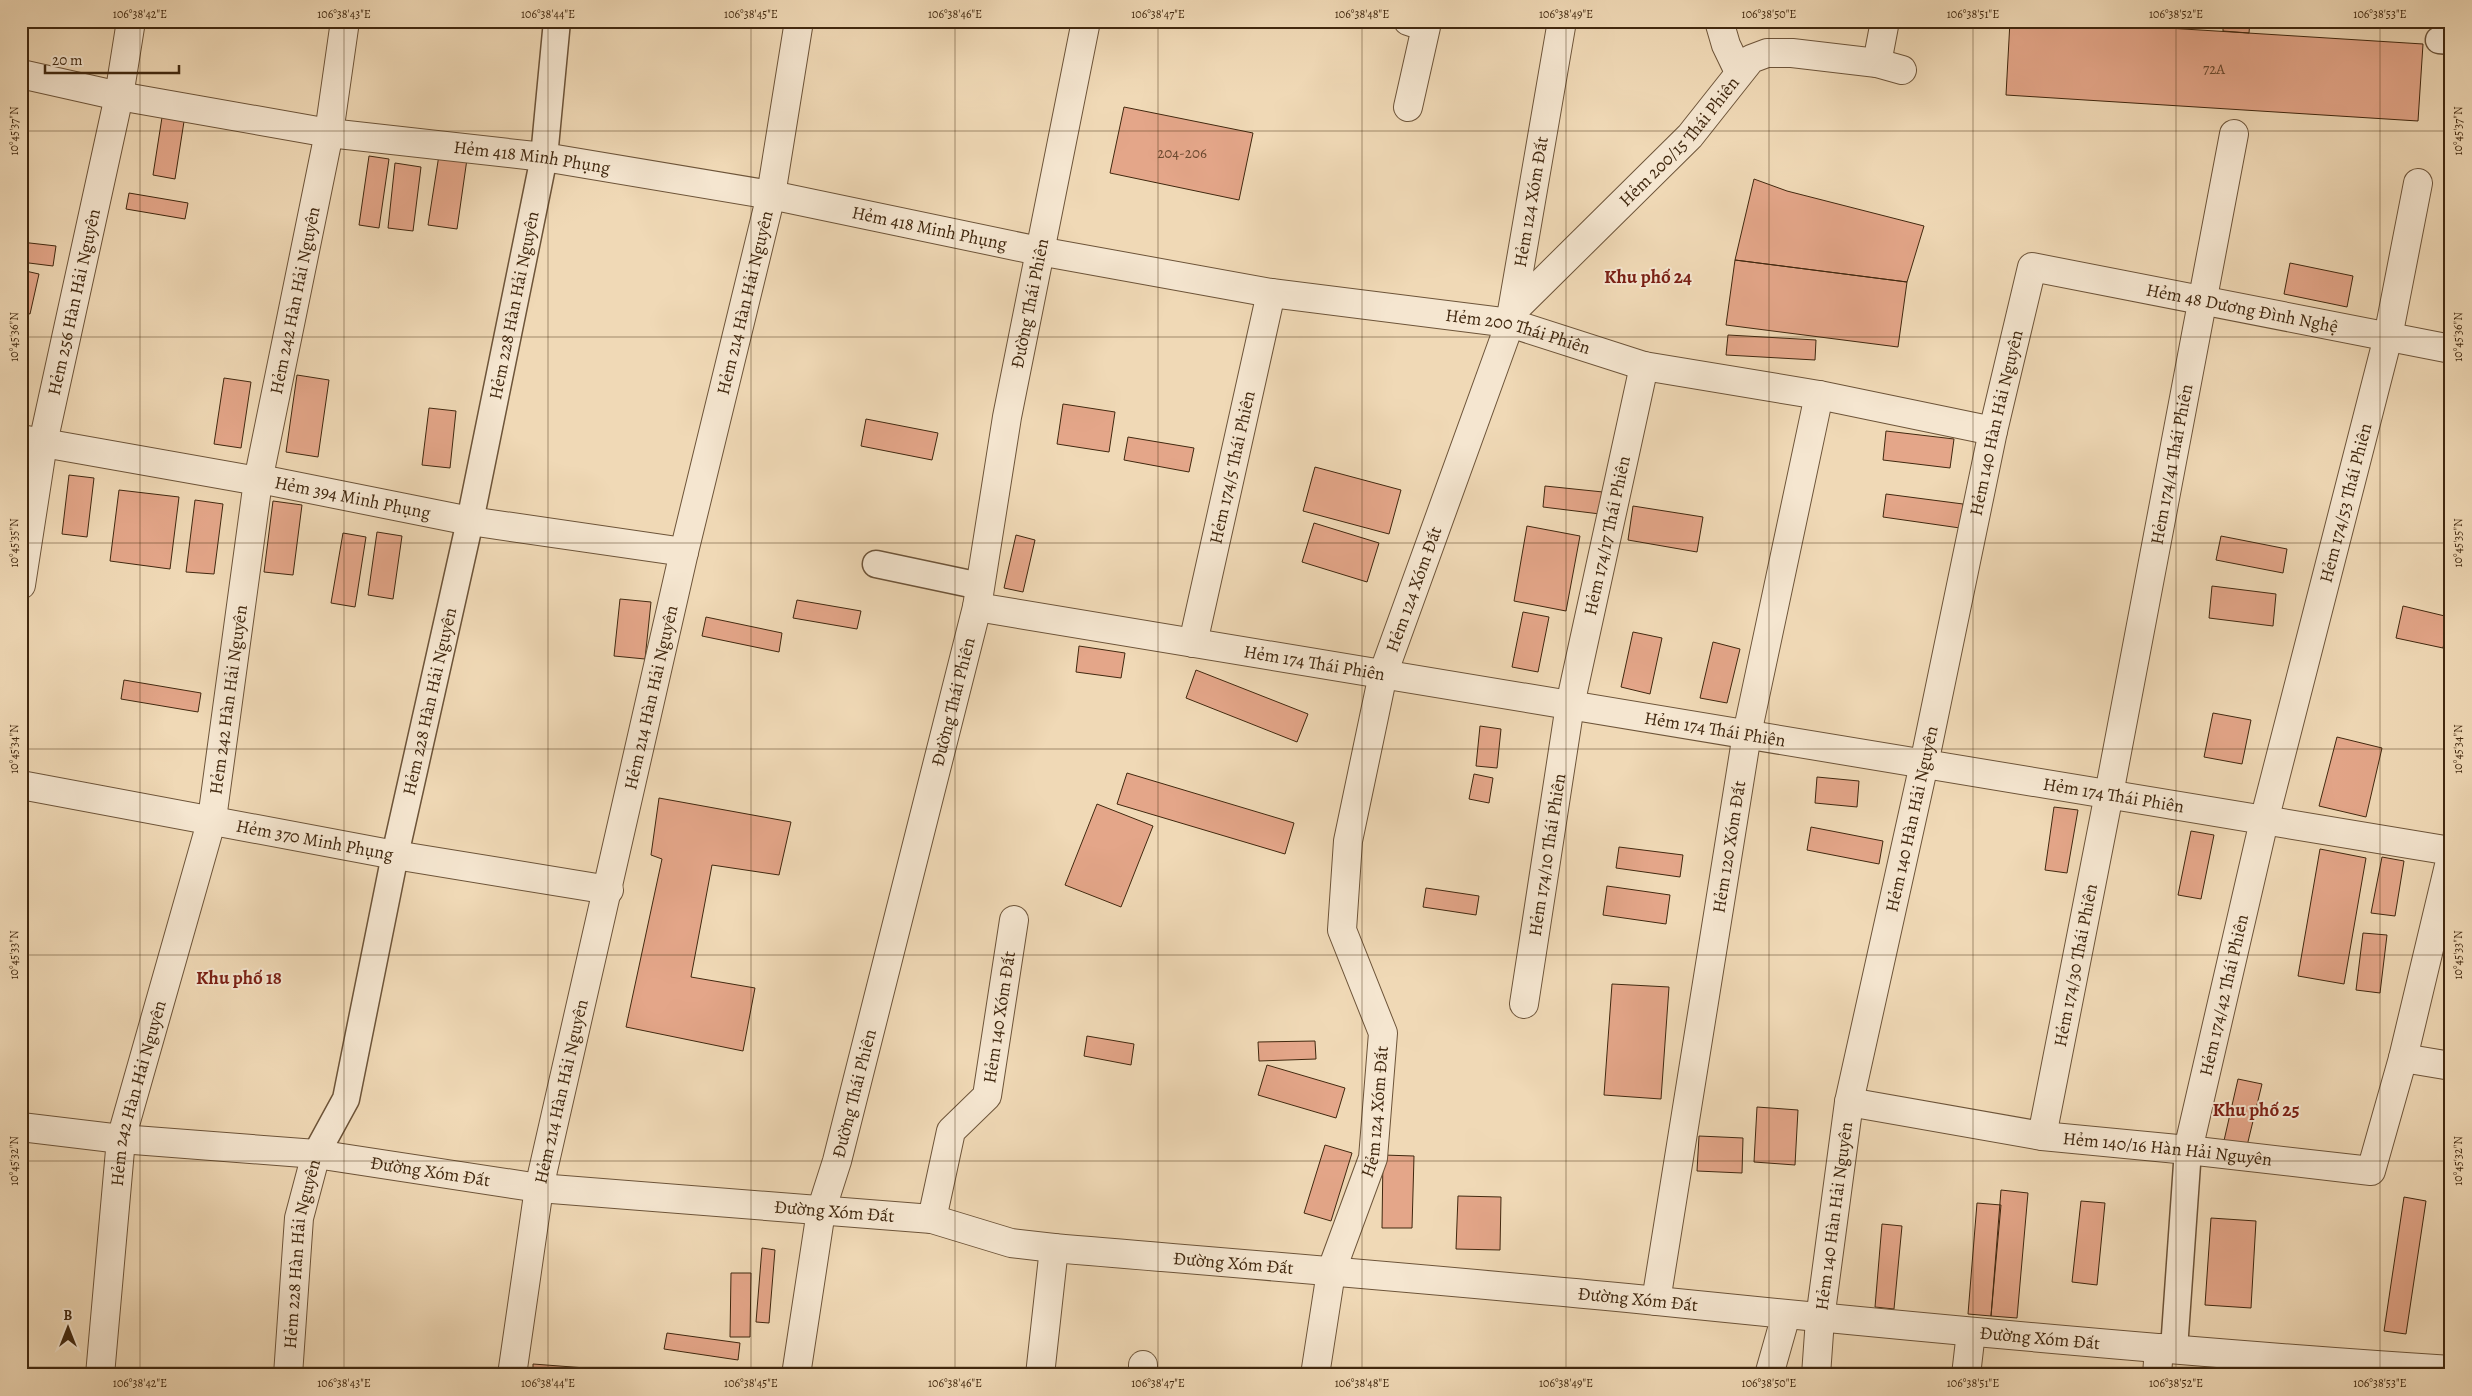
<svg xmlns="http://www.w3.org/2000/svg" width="2472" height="1396" font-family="Alegreya,serif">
<rect width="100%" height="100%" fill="#f0d9b6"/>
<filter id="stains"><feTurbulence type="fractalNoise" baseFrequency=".004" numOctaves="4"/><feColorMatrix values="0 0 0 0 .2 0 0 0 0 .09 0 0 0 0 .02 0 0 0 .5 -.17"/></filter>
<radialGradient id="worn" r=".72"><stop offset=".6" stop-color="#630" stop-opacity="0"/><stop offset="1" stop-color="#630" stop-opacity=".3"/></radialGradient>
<path fill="#e4a689" stroke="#41280f" d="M2010,21H2056L2423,44L2418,121L2006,95Z
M2223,21H2250L2249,33L2223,31Z
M1124,107L1253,133L1239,200L1110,173Z
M163,111L185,115L175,179L153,175Z
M439,155L467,159L457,229L428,225Z
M369,156L389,159L379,228L359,225Z
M395,163L421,167L413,231L388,228Z
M1754,179L1787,191L1924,226L1907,282L1735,260Z
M129,193L188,203L185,219L126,209Z
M21,242L56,246L53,266L21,262Z
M1735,260L1907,282L1898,347L1726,325Z
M2290,263L2353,276L2347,307L2284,294Z
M21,270L39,274L30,314L21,312Z
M1728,335L1816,340L1815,360L1726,355Z
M297,375L329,380L318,457L286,452Z
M224,378L251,382L241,448L214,444Z
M1063,404L1115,412L1109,452L1057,444Z
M429,408L456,411L450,468L422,465Z
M866,419L938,433L932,460L861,446Z
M1886,431L1954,439L1950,468L1883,460Z
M1128,437L1194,448L1189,472L1124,460Z
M1315,467L1401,490L1389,534L1303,511Z
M69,475L94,478L87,537L62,534Z
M1545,486L1603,492L1600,514L1543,507Z
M119,490L179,497L170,569L110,561Z
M1886,494L1963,504L1960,528L1883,517Z
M195,500L223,504L214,574L186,572Z
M273,501L302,505L293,575L264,572Z
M1633,506L1703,517L1697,552L1628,540Z
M1314,523L1379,543L1367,582L1302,562Z
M1527,526L1580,536L1566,611L1514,601Z
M377,532L402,536L393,599L368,595Z
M343,533L366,537L355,607L331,603Z
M1016,535L1035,540L1023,592L1004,588Z
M2221,536L2287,549L2283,573L2216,560Z
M2212,586L2276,594L2273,626L2209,618Z
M620,599L651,602L645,659L614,656Z
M797,600L861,611L857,629L793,618Z
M2403,606L2449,617L2443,648L2396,638Z
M1523,612L1549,617L1538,672L1512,667Z
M706,617L782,633L779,652L702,636Z
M1633,632L1662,638L1650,694L1621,687Z
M1713,642L1740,649L1727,703L1700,698Z
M1079,646L1125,653L1121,678L1076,672Z
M1196,670L1308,714L1297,742L1186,698Z
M124,680L201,693L198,712L121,699Z
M2213,713L2251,720L2242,764L2204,757Z
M1480,726L1501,729L1497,768L1476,766Z
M2337,737L2382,748L2366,817L2319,806Z
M1127,773L1294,823L1285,854L1117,804Z
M1474,774L1493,778L1489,803L1469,799Z
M1817,777L1859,781L1857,807L1815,803Z
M659,798L791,822L779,875L712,865L691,977L755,988L743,1051L626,1027L662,859L651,855Z
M1097,804L1153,826L1121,907L1065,885Z
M2054,807L2078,810L2067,873L2045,870Z
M1811,827L1883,841L1879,864L1807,850Z
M2191,831L2214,835L2201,899L2178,895Z
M1619,847L1683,855L1680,877L1616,868Z
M2320,849L2366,858L2344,984L2298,976Z
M2382,857L2404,861L2395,916L2371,913Z
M1607,886L1670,895L1666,924L1603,915Z
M1426,888L1479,896L1476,915L1423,907Z
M2363,933L2387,935L2380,993L2356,990Z
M1612,984L1669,987L1661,1099L1604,1095Z
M1087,1036L1134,1044L1131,1065L1084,1056Z
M1315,1041L1316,1059L1259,1061L1258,1042Z
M1267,1065L1345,1088L1336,1118L1258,1095Z
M2238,1079L2262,1084L2246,1150L2223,1145Z
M1757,1107L1798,1110L1795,1165L1754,1162Z
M1699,1136L1743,1138L1742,1173L1697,1171Z
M1325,1145L1352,1153L1331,1221L1304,1213Z
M1383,1155L1414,1156L1412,1228H1382Z
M2001,1190L2028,1193L2017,1318L1991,1316Z
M1458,1196L1501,1197L1500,1250L1456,1249Z
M2404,1197L2426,1201L2406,1334L2384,1331Z
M2081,1201L2105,1203L2097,1285L2072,1282Z
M1977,1203L2001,1205L1991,1316L1968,1314Z
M2211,1218L2256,1221L2251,1308L2205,1305Z
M1882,1224L1902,1226L1894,1309L1875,1307Z
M762,1248L775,1250L769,1323L756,1322Z
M731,1273H751L750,1337H730Z
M667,1333L740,1343L738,1360L664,1349Z
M533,1364L612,1370V1375H533Z"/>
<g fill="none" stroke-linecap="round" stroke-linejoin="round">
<defs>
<g id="lane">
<path d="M2439,40L2451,41"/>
<path d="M876,564L980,586"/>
<path id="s1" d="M316,1154L346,1099L395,855L470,521L544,157L557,21"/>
<path d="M2174,1349L2188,1150"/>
</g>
<g id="street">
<path d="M1719,21L1726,45L1739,72"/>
<path d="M1877,63L1885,21"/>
<path id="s2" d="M21,74L119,96L329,133L544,157L771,195L1039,251L1271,293L1510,323L1644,366L1819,395L1993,431"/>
<path d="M1408,107L1426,27L1408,21"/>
<path id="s3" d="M1512,312L1690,136L1751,59L1767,53H1792L1877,63L1902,70"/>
<path id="s4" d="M21,439L258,481L260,479L470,521L684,552"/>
<path id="s5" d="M21,585L43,443L119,96L131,21"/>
<path id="s6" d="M977,607L2451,851"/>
<path id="s7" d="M1193,643L1271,293"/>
<path id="s8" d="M21,785L395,855L609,890"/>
<path d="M2451,857L2403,1058L2451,1066"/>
<path id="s9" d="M1524,1004L1570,705L1644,366"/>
<path id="s10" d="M1849,1102L2042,1136L2188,1150L2371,1171L2403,1058"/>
<path id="s11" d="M21,1127L121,1139L316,1154L539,1188L932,1219L1011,1243L1054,1248C1255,1265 1456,1281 1657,1301C1922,1328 2186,1353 2451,1370"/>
<path id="s12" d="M2042,1136L2109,794L2234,134"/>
<path id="s13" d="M2188,1150L2264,821L2388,337L2418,183"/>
<path id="s14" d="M932,1219L951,1131L987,1096L1014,920"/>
<path id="s15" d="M1656,1301L1747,734L1819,395"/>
<path id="s16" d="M100,1375L121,1139L212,819L258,481L329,133L345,21"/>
<path id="s17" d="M288,1375L299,1218L316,1154"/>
<path id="s18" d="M512,1375L539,1188L684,552L771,195L799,21"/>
<path id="s19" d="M796,1375L821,1211L837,1161L977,607L1007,417L1086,21"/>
<path d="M1040,1375L1054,1248"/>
<path d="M1143,1375V1365"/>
<path id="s20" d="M1315,1375L1331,1272L1373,1158L1383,1033L1342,930L1348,841L1383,674L1510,323L1562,21"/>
<path d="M1769,1375L1786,1315"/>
<path id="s21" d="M1816,1375L1820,1319L1849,1102L1924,764L1993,431L2032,267L2451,349"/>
<path d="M1966,1375L1971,1332"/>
<path d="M2157,1375L2159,1348"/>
</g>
</defs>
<use href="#lane" stroke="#6d5439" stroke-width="29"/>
<use href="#street" stroke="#6d5439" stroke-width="30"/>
<use href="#lane" stroke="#f5e6d0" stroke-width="26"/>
<use href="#street" stroke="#f5e6d0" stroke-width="28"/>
</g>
<path fill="none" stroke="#41280f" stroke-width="1" stroke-opacity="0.45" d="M140,21V1375M344,21V1375M548,21V1375M751,21V1375M955,21V1375M1158,21V1375M1362,21V1375M1566,21V1375M1769,21V1375M1973,21V1375M2176,21V1375M2380,21V1375M21,131H2451M21,337H2451M21,543H2451M21,749H2451M21,955H2451M21,1161H2451M21,1367H2451"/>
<g text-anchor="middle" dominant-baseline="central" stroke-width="4" stroke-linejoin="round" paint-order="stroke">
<g font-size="15" fill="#6a482e">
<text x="2214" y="69">72A</text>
<text x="1182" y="153">204-206</text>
</g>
<g font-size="18" fill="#41280f" stroke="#f5e6d0">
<text stroke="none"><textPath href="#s3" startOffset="239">Hẻm 200/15 Thái Phiên</textPath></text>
<text stroke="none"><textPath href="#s2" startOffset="518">Hẻm 418 Minh Phụng</textPath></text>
<text stroke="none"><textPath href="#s20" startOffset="1218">Hẻm 124 Xóm Đất</textPath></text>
<text stroke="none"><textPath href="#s2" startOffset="922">Hẻm 418 Minh Phụng</textPath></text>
<text stroke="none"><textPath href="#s16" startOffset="1095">Hẻm 242 Hàn Hải Nguyên</textPath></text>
<text stroke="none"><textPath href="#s5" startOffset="288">Hẻm 256 Hàn Hải Nguyên</textPath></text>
<text stroke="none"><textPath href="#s18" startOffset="1098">Hẻm 214 Hàn Hải Nguyên</textPath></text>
<text stroke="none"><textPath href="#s19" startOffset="1098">Đường Thái Phiên</textPath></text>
<text stroke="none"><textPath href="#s1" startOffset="874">Hẻm 228 Hàn Hải Nguyên</textPath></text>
<text stroke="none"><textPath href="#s21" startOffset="1344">Hẻm 48 Dương Đình Nghệ</textPath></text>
<text stroke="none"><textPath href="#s2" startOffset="1520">Hẻm 200 Thái Phiên</textPath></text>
<text stroke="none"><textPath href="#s21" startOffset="970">Hẻm 140 Hàn Hải Nguyên</textPath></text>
<text stroke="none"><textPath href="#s12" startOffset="684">Hẻm 174/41 Thái Phiên</textPath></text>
<text stroke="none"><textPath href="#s7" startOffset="180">Hẻm 174/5 Thái Phiên</textPath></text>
<text stroke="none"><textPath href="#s4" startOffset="338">Hẻm 394 Minh Phụng</textPath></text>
<text stroke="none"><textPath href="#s13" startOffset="666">Hẻm 174/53 Thái Phiên</textPath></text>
<text stroke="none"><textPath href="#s9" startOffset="476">Hẻm 174/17 Thái Phiên</textPath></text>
<text stroke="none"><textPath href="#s20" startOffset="812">Hẻm 124 Xóm Đất</textPath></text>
<text stroke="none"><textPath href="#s6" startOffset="342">Hẻm 174 Thái Phiên</textPath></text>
<text stroke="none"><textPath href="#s18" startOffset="692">Hẻm 214 Hàn Hải Nguyên</textPath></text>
<text stroke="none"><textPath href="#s16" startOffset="690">Hẻm 242 Hàn Hải Nguyên</textPath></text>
<text stroke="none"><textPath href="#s1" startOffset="469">Hẻm 228 Hàn Hải Nguyên</textPath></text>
<text stroke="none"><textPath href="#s19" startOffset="692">Đường Thái Phiên</textPath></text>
<text stroke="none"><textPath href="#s6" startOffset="748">Hẻm 174 Thái Phiên</textPath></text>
<text stroke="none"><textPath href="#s6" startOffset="1152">Hẻm 174 Thái Phiên</textPath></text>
<text stroke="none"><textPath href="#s21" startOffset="565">Hẻm 140 Hàn Hải Nguyên</textPath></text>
<text stroke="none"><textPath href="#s8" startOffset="299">Hẻm 370 Minh Phụng</textPath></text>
<text stroke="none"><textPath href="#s15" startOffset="460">Hẻm 120 Xóm Đất</textPath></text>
<text stroke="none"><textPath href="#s9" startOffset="151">Hẻm 174/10 Thái Phiên</textPath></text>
<text stroke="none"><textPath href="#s12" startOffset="174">Hẻm 174/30 Thái Phiên</textPath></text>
<text stroke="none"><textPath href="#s13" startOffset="159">Hẻm 174/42 Thái Phiên</textPath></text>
<text stroke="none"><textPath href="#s14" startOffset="220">Hẻm 140 Xóm Đất</textPath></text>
<text stroke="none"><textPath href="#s18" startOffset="288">Hẻm 214 Hàn Hải Nguyên</textPath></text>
<text stroke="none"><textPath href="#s19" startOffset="288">Đường Thái Phiên</textPath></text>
<text stroke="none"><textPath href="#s16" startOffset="285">Hẻm 242 Hàn Hải Nguyên</textPath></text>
<text stroke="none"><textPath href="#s20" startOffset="272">Hẻm 124 Xóm Đất</textPath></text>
<text stroke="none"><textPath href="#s10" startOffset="322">Hẻm 140/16 Hàn Hải Nguyên</textPath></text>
<text stroke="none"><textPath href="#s11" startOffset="412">Đường Xóm Đất</textPath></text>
<text stroke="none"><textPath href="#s11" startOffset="818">Đường Xóm Đất</textPath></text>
<text stroke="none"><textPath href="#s21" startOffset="160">Hẻm 140 Hàn Hải Nguyên</textPath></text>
<text stroke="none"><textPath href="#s17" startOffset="122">Hẻm 228 Hàn Hải Nguyên</textPath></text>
<text stroke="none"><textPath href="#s11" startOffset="1222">Đường Xóm Đất</textPath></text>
<text stroke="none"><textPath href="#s11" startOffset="1628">Đường Xóm Đất</textPath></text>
<text stroke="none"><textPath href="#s11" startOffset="2032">Đường Xóm Đất</textPath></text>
</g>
<g font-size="19" font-weight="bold" fill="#7a1f14" stroke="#f5e6d0">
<text x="1648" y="277">Khu phố 24</text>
<text x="239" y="978">Khu phố 18</text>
<text x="2256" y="1110">Khu phố 25</text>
</g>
</g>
<rect width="2472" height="1396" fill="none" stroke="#f0d9b6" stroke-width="55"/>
<g transform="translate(68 1328)" stroke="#f5e6d0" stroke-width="4" paint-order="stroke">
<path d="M0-4L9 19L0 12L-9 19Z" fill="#41280f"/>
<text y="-8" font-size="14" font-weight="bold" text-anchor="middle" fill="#41280f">B</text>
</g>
<path d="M45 65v8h134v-8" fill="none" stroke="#41280f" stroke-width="2.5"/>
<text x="52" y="65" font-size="15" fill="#41280f" stroke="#f5e6d0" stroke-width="4" paint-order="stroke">20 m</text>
<rect x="28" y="28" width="2416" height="1340" fill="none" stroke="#41280f" stroke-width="2"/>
<g font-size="12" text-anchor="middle" fill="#41280f">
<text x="140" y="18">106°38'42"E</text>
<text x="344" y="18">106°38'43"E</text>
<text x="548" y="18">106°38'44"E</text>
<text x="751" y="18">106°38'45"E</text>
<text x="955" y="18">106°38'46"E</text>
<text x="1158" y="18">106°38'47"E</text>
<text x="1362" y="18">106°38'48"E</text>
<text x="1566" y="18">106°38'49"E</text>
<text x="1769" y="18">106°38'50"E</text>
<text x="1973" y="18">106°38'51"E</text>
<text x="2176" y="18">106°38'52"E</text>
<text x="2380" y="18">106°38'53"E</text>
<text transform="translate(14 131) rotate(-90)" y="4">10°45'37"N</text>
<text transform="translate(2458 131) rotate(-90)" y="4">10°45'37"N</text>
<text transform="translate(14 337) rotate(-90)" y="4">10°45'36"N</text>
<text transform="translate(2458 337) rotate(-90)" y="4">10°45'36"N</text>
<text transform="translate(14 543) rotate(-90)" y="4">10°45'35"N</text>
<text transform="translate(2458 543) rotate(-90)" y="4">10°45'35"N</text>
<text transform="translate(14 749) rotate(-90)" y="4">10°45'34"N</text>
<text transform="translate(2458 749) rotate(-90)" y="4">10°45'34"N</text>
<text transform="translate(14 955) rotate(-90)" y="4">10°45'33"N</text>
<text transform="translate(2458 955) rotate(-90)" y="4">10°45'33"N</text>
<text transform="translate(14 1161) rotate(-90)" y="4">10°45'32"N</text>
<text transform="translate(2458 1161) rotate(-90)" y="4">10°45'32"N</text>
<text x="140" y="1387">106°38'42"E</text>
<text x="344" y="1387">106°38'43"E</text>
<text x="548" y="1387">106°38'44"E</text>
<text x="751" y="1387">106°38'45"E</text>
<text x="955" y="1387">106°38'46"E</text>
<text x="1158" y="1387">106°38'47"E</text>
<text x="1362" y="1387">106°38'48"E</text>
<text x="1566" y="1387">106°38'49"E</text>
<text x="1769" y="1387">106°38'50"E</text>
<text x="1973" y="1387">106°38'51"E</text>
<text x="2176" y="1387">106°38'52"E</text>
<text x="2380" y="1387">106°38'53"E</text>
</g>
<rect width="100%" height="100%" filter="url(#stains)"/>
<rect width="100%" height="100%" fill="url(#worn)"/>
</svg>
